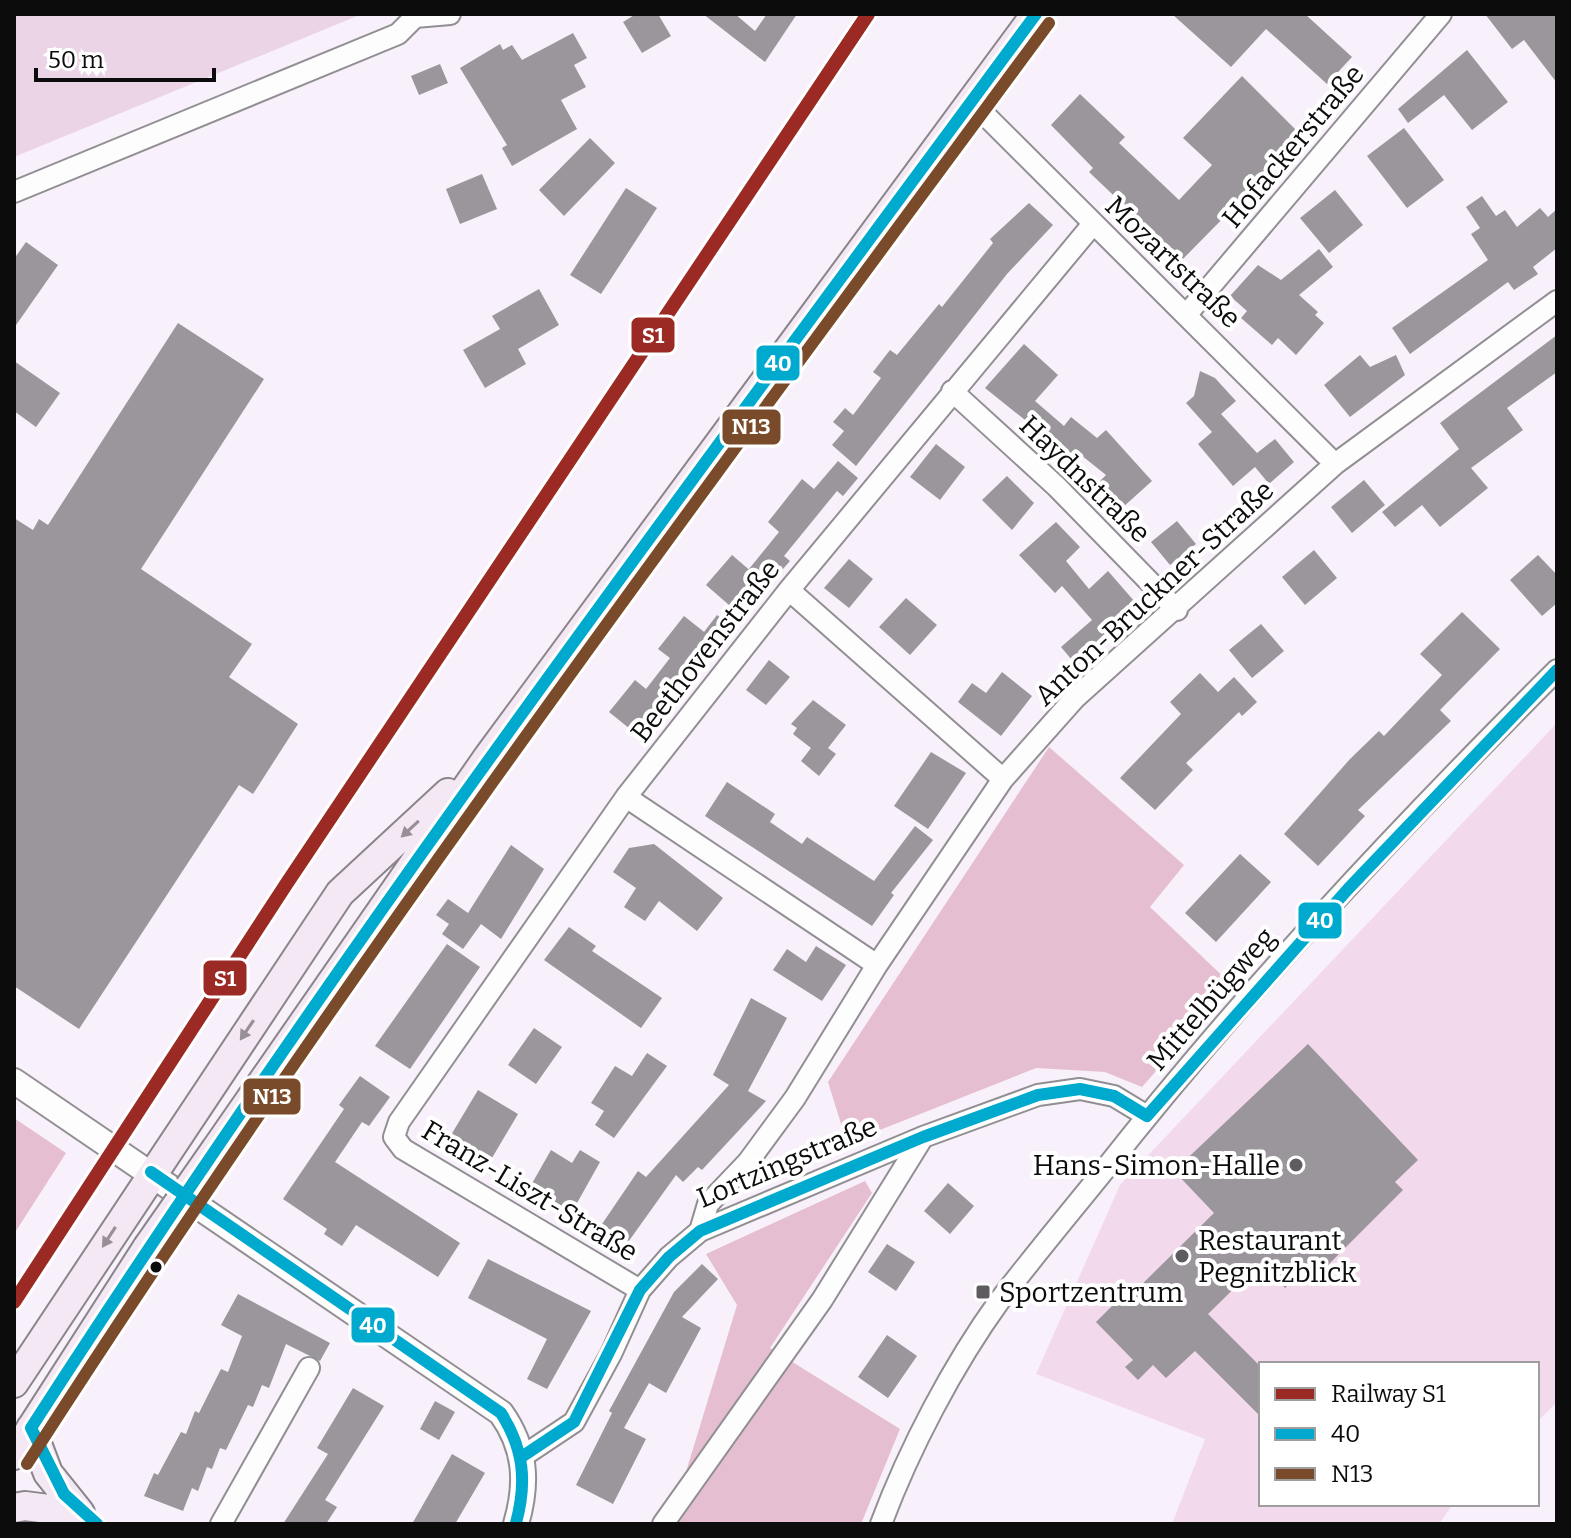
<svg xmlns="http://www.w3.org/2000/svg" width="1571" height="1538" font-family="Bitter,serif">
<rect width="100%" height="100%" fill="#f8f0fa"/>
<path fill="#e6bed2" d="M1049,747L1184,865L1150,907L1232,985L1142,1087L1105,1072L1036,1068L847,1143L828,1082Z
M14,1118L66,1153L14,1234Z
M865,1181L872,1193L770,1348L900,1429L861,1524H670L737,1305L706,1254Z"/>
<path fill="#ead4e5" d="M14,14H362L14,157Z"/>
<path fill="#f3d9ec" d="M1557,723V1402L1537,1422V1364H1261V1504H1453L1439,1524H1172L1205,1439L1036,1374L1120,1185Z"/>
<path fill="#9a969c" d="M636,14H658L671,36L642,53L623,22Z
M703,14H735L755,31L767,14H797L765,62Z
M1172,14H1305L1352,57L1327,84L1266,29L1231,67Z
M1485,14H1557V83L1524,40L1512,49Z
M573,33L587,58L574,65L586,87L561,100L577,129L512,166L502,148L507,145L460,68L500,44L503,50L512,45L522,60Z
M1467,50L1508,102L1472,130L1444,95L1408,123L1398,109Z
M440,64L448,83L419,95L411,76Z
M1242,76L1303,137L1178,264L1155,243L1158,240L1151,231L1089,172L1093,168L1051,125L1080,94L1125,137L1119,143L1179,200L1212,165L1183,138Z
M1404,128L1444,180L1407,208L1367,156Z
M590,138L615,163L564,216L539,190Z
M482,174L497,209L460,224L446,189Z
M626,188L657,208L601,294L570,275Z
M1335,190L1363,225L1329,253L1300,218Z
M1482,196L1496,216L1505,210L1517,227L1540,208L1548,217L1557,209V248L1533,267L1538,274L1514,290L1508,282L1410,354L1392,328L1488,260L1471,234L1480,228L1466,207Z
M1029,203L1053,225L1007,274L856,466L832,445L844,431L833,422L845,408L853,415L881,378L873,372L890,350L897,355L939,304L942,307L993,243L990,239Z
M26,242L58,265L14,328V259Z
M1319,249L1333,267L1299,295L1318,312L1315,315L1324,323L1296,355L1278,338L1272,345L1241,318L1247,311L1230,296L1258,265L1281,280Z
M539,289L559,325L518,349L526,364L485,388L463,350L500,329L492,316Z
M178,323L264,379L141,569L252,644L229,677L298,724L253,794L239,785L79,1029L14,986V518L33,530L39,519L48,525Z
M1557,335V372L1507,408L1523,430L1471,468L1488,488L1440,527L1422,505L1395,527L1382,512L1459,449L1440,423Z
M1024,344L1058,375L1035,401L1064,426L1071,417L1097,438L1106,430L1152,481L1122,508L1099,482L1106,475L1076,451L1071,457L985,388Z
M1360,355L1370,367L1396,355L1405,375L1350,417L1324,385Z
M14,361L60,393L36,427L14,411Z
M1200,371L1215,378L1236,401L1221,414L1257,453L1275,439L1294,462L1269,484L1255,467L1233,486L1198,444L1212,432L1186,403L1194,396Z
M936,444L965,467L940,500L910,477Z
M838,461L858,478L843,496L837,491L784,556L790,561L768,586L762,580L736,611L706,585L732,555L753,573L749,569L779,532L768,522L802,479L814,489Z
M1007,476L1034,503L1012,530L982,500Z
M1364,480L1385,505L1352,533L1331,507Z
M1177,521L1196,544L1170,565L1151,542Z
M1056,522L1080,547L1066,561L1089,589L1108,571L1135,602L1102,631L1108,638L1077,666L1061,647L1092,620L1062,586L1055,593L1019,555Z
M1314,550L1337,578L1305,605L1282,577Z
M1538,555L1557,575V603L1542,616L1510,580Z
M849,559L873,579L849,608L824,588Z
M906,598L937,625L910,655L879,627Z
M1462,612L1500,649L1440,710L1451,721L1358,810L1365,816L1318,866L1284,834L1350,759L1379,731L1384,736L1442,675L1420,654Z
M717,615L735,629L722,646L704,632Z
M684,616L713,639L676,687L685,693L672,709L666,704L640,737L609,712L635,680L646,689L670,658L658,649Z
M1261,624L1284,651L1252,678L1229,650Z
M769,660L790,677L766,705L746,690Z
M1002,672L1032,696L1001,736L958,702L972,683L986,693Z
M1200,673L1218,692L1234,677L1257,702L1242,716L1239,712L1186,763L1193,770L1155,810L1120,778L1181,714L1170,702Z
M813,700L846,725L828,748L836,754L819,776L801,761L811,748L793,734L797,728L791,724Z
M931,752L966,773L928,829L894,806Z
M727,782L775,814L770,822L802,844L807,837L874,881L915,826L933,840L891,893L894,895L872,926L705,816Z
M654,844L723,898L697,931L659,901L645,921L624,907L636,888L613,872L629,848Z
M511,845L544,869L501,939L481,924L463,949L442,934L449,924L436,915L448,899L468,913Z
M1240,854L1271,882L1216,942L1185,913Z
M569,927L596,946L592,951L662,998L641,1028L544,960Z
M447,944L480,967L410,1069L375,1046Z
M816,946L846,965L822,1001L773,970L787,949L806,962Z
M751,998L787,1018L748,1091L766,1101L702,1170L698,1167L683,1182L676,1175L626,1245L600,1227L638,1171L646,1177L729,1085L713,1075Z
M534,1028L562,1047L536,1084L508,1065Z
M1308,1044L1418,1160L1395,1182L1403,1190L1308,1285L1298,1275L1285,1288L1261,1262L1208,1314L1261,1367V1417L1195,1351L1166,1378L1153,1365L1138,1380L1125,1367L1133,1360L1096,1322L1117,1301L1121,1305L1214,1213L1174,1171Z
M647,1053L667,1066L614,1138L595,1125L604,1111L591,1103L615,1066L632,1076Z
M360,1076L390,1097L369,1126L362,1122L335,1162L460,1243L438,1277L356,1225L342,1246L324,1234L327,1229L283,1199L344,1109L339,1105Z
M478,1090L518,1114L489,1163L448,1140Z
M551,1150L572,1163L580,1150L600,1162L572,1212L530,1187Z
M948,1183L974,1206L950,1234L924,1211Z
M887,1244L915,1262L896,1291L868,1272Z
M488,1259L591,1311L547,1389L527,1379L547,1339L468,1298Z
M702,1264L718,1279L682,1317L701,1328L666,1393L649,1383L624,1428L646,1439L613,1504L576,1485L612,1413L609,1411L674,1292Z
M238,1294L330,1343L320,1361L286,1344L269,1388L262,1385L253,1407L248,1405L226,1450L220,1448L212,1469L207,1467L198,1491L192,1488L183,1511L144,1496L154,1473L158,1475L181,1432L186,1434L195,1411L199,1413L221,1369L228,1372L242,1336L221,1325Z
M887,1335L917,1356L888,1398L858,1377Z
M353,1388L384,1406L325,1500L337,1507L326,1524H283L328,1454L317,1448Z
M435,1401L455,1412L439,1440L420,1429Z
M452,1454L485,1473L468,1502L455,1524H412Z"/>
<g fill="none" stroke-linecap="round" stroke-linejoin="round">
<defs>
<path id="minor" d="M415,17L450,14
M971,101L1335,464
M14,192L398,34L415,17
M1187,314L1441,14
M952,391L1057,487L1177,610
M789,590L1003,779
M626,797L877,965
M700,1231L708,1204L748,1162L795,1098L877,965L1003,779L1075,698L1335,464L1557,301
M640,1290L403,1149L394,1137L399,1122L626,797L789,590L1093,224
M523,1456L574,1422L611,1354L640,1290L669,1257L700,1231L923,1137L1038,1095L1080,1089L1114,1096L1147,1116
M221,1524L309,1368
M663,1524L822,1300L923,1137
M881,1524C909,1449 953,1365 1000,1300C1033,1257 1068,1215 1102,1173C1242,995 1397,830 1557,670"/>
<path id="tertiary" d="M14,1081L501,1413C526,1448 528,1483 516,1524"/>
<path id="secondary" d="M216,1149L488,757L1036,14
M14,1383L340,893L448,793
M31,1428L48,1473L80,1513
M14,1455L147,1248
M14,1508L25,1506L80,1513"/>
</defs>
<use href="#minor" stroke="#928f93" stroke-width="24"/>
<use href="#tertiary" stroke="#928f93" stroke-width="28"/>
<use href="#secondary" stroke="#89858a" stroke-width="32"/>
<use href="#minor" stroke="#fefdfe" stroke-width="20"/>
<use href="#tertiary" stroke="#fefdfe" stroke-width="24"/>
<use href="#secondary" stroke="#f4e8f5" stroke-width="28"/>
<defs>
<path id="secondary-bridge" d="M147,1248L216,1149"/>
</defs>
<use href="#secondary-bridge" stroke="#89858a" stroke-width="32" stroke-linecap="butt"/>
<use href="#secondary-bridge" stroke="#f4e8f5" stroke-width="28"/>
<defs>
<path id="bus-1" d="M151,1172L501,1413C524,1449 527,1482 516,1523
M31,1428C344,942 693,479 1036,14
M31,1428L64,1494L97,1524
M523,1456L574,1422L640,1290L669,1257L700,1231L923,1137L1038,1095L1080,1089L1114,1096L1147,1116L1348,889L1557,670"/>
<path id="bus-2" d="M27,1464C346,968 699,497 1049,23"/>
</defs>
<use href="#bus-1" stroke="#fff" stroke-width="18"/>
<use href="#bus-2" stroke="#fff" stroke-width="18"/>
<use href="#bus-1" stroke="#00a9ce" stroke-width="12"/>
<use href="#bus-2" stroke="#7a4b2a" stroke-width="12"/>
<defs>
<path id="rail-1" d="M14,1302L287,883L868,14"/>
</defs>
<use href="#rail-1" stroke="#fff" stroke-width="20"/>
<use href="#rail-1" stroke="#9a2a23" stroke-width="14"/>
</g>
<defs><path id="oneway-solid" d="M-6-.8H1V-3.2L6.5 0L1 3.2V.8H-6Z" transform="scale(2)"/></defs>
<g fill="#979098">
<use href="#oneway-solid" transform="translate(410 829) rotate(137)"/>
<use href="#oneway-solid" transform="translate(247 1030) rotate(124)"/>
<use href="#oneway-solid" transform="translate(109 1237) rotate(123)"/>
</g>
<g fill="#5f5c5f" stroke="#fff" stroke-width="3">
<circle cx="1296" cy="1165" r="8"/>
<circle cx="1182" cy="1256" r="8"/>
<rect x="975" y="1284" width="16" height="16" rx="4"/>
</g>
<circle fill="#0c0c0c" stroke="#fff" stroke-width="3" cx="156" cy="1267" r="7"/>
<g text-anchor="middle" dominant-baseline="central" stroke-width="8" stroke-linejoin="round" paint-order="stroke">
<g font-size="28" fill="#0c0c0c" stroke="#fff">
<text transform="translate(1293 146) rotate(-50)">Hofackerstraße</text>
<text transform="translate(1173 262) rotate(44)">Mozartstraße</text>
<text transform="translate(1085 479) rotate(44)">Haydnstraße</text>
<text transform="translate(1154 593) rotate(-43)">Anton-Bruckner-Straße</text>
<text transform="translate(705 651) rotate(-52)">Beethovenstraße</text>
<text transform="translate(1211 999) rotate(-49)">Mittelbügweg</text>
<text transform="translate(787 1162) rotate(-23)">Lortzingstraße</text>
<text transform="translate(530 1191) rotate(31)">Franz-Liszt-Straße</text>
</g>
<g font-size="28" fill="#0c0c0c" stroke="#fff" text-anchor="start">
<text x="1280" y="1165" text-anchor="end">Hans-Simon-Halle</text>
<text x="1198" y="1240">Restaurant<tspan x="1198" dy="32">Pegnitzblick</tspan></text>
<text x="999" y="1292">Sportzentrum</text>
</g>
</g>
<g stroke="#fff" stroke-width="3">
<rect x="630" y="316" width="46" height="38" rx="8" fill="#9a2a23"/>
<rect x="755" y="344" width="46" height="38" rx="8" fill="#00a9ce"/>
<rect x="721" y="408" width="61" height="38" rx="8" fill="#7a4b2a"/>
<rect x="1297" y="901" width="46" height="39" rx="8" fill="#00a9ce"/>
<rect x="202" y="959" width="46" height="38" rx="8" fill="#9a2a23"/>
<rect x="242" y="1077" width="60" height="39" rx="8" fill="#7a4b2a"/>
<rect x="350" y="1306" width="46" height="38" rx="8" fill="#00a9ce"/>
</g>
<g font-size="22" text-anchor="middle" font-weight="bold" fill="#fff">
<text x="653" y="343">S1</text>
<text x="778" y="371">40</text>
<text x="751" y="434">N13</text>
<text x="1320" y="928">40</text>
<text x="225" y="986">S1</text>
<text x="272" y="1104">N13</text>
<text x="373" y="1333">40</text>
</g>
<rect width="1571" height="1538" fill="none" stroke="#0c0c0c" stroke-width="32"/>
<rect x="1259" y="1362" width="280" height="144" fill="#ffffff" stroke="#9e9e9e" stroke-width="2"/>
<rect x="1275" y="1388" width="40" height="12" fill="#9a2a23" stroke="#9e9e9e" stroke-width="2"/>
<text x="1331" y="1402" font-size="24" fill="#0c0c0c">Railway S1</text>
<rect x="1275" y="1428" width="40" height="12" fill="#00a9ce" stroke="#9e9e9e" stroke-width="2"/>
<text x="1331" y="1442" font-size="24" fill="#0c0c0c">40</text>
<rect x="1275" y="1468" width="40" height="12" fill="#7a4b2a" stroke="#9e9e9e" stroke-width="2"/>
<text x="1331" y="1482" font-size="24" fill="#0c0c0c">N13</text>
<path d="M36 68v12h178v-12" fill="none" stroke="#0c0c0c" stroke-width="4"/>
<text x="48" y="68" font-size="24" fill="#0c0c0c" stroke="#ffffff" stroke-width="6" paint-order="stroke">50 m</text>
</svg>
